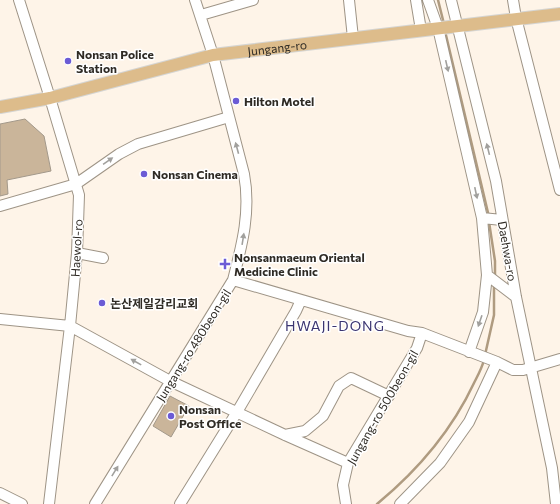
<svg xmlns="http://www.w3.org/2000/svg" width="560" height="504" font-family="Commissioner,'Noto Sans KR',sans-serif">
<rect width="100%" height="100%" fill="#fef4e8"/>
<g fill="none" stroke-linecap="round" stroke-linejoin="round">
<path stroke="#af9b80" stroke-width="2.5" d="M438,0L444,24
M445,31L489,217
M489,222L495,261V276
M485,355L494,315V285
M377,504C417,471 452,430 474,383C478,375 482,368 484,360"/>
</g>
<path fill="#cab59a" stroke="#a3998b" d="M25,119L44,136L51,171L7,180L8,194L0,196V124Z
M170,396L189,406L171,437L153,426Z"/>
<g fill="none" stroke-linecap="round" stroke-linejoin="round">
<defs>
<path id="minor" d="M19,0L50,98L79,195L77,253L70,326L49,504
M349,0L353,38
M416,0L421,30
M428,0L438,28L482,218L487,275L483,312L469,352
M451,0L496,181L516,297L552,468L556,504
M513,0L516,18L560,190
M201,15L253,0
M0,206L76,184L119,154L138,144L229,117
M482,218L502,220
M77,253L103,258
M487,275L516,297
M233,280L408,331L422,333L497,362L513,370H523L560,359
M0,319L70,326L170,381L285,435L348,463
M285,435L305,431L323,416L339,386L351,378L389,396
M0,493L22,504
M95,504L233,280C242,245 251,211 244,174L213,55L195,0
M180,504L237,412L296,311L301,300
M346,504L343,485L348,463L417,348L422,333
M400,504L440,463L469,422L497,362"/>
<g id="major">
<path id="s1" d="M0,107L50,98L213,55L560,14"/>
</g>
</defs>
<use href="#minor" stroke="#9e9486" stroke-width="12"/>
<use href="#major" stroke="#d5d5d3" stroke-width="14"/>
<use href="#minor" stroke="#fff" stroke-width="10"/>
<use href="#major" stroke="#ddbc8b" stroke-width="12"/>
</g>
<defs><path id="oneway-solid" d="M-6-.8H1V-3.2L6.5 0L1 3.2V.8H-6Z"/></defs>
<g fill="#a1a09d">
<use href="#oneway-solid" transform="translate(447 66) rotate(77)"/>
<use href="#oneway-solid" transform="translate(237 148) rotate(-105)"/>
<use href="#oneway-solid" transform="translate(488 149) rotate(-104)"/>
<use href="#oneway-solid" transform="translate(108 161) rotate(-35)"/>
<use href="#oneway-solid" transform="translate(476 193) rotate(78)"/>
<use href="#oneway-solid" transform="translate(243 239) rotate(-81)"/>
<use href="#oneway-solid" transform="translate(480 321) rotate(109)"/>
<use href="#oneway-solid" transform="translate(136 362) rotate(-151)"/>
<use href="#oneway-solid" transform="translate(115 471) rotate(-58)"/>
</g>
<g fill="#6b5bd5" stroke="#fff" stroke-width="1.5">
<circle cx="68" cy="61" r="4"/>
<circle cx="236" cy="101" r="4"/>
<circle cx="144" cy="174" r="4"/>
<path d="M223 258h4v4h4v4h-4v4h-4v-4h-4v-4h4z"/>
<circle cx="102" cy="303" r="4"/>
<circle cx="171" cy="416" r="4"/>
</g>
<g text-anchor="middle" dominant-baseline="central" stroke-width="3" stroke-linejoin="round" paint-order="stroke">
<g font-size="12" fill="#2f2b25" stroke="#fff">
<text stroke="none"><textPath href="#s1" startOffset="284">Jungang-ro</textPath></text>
<text transform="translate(76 248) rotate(-87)">Haewol-ro</text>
<text transform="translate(508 251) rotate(80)">Daehwa-ro</text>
<text transform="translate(193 345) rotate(-58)">Jungang-ro 480beon-gil</text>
<text transform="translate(382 407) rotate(-60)">Jungang-ro 500beon-gil</text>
</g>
<g font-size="12" font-weight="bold" fill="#2f2b25" stroke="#fff" text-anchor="start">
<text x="76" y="54">Nonsan Police<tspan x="76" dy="14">Station</tspan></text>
<text x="244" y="101">Hilton Motel</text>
<text x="152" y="174">Nonsan Cinema</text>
<text x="234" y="257">Nonsanmaeum Oriental<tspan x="234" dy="14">Medicine Clinic</tspan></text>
<text x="110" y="303">논산제일감리교회</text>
<text x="179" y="409">Nonsan<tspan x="179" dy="14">Post Office</tspan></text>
</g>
<g font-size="14" letter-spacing="1" fill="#3b3571" stroke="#fff">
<text x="335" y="325">HWAJI-DONG</text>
</g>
</g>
</svg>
